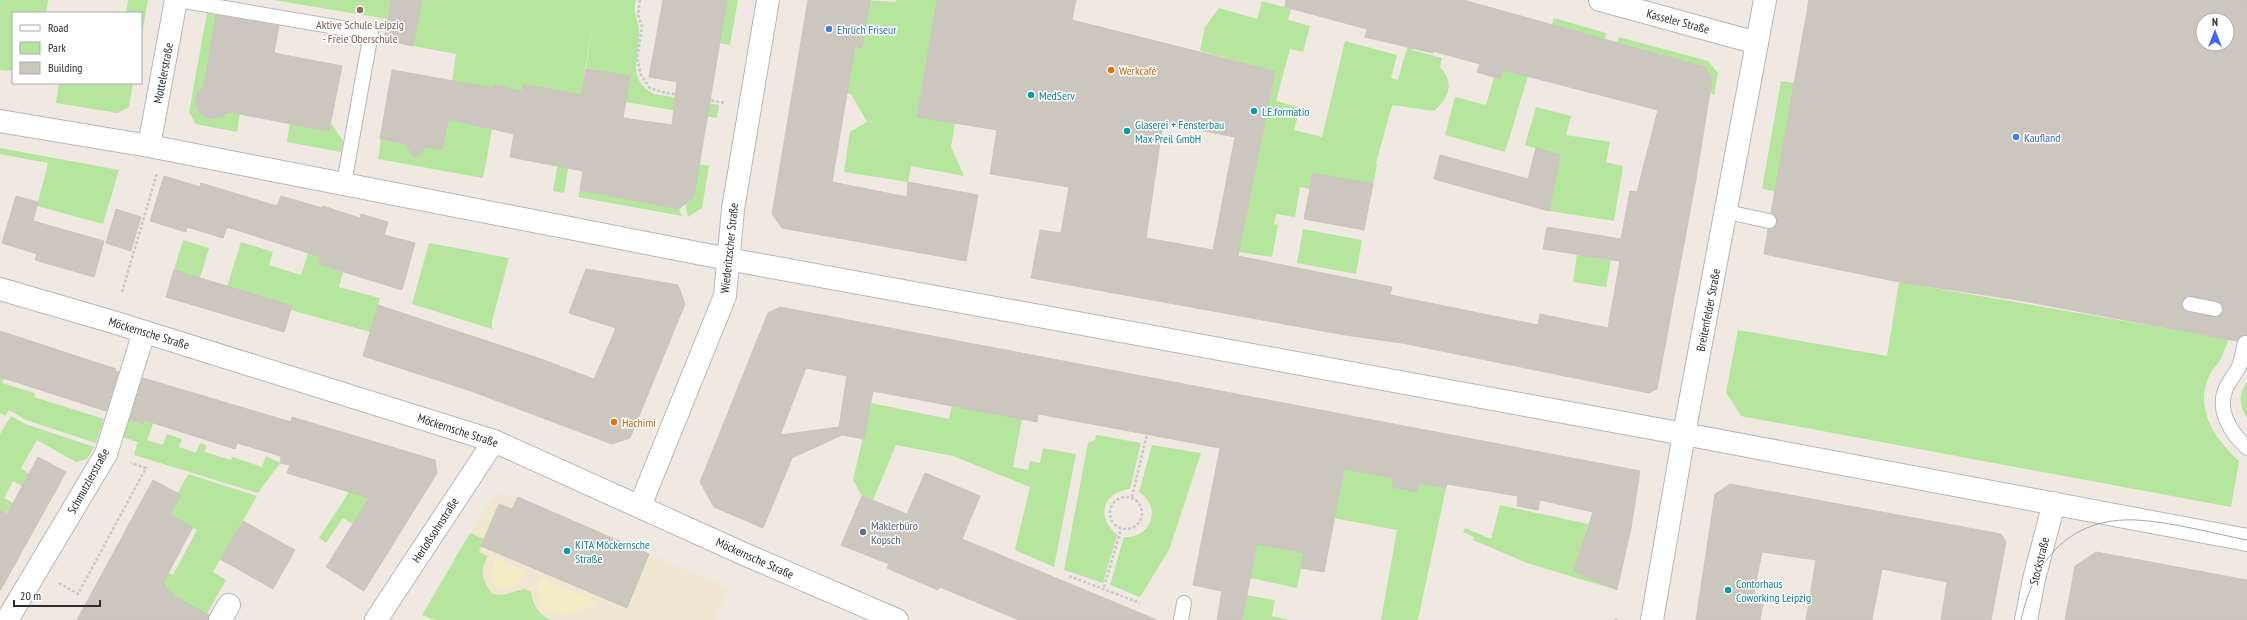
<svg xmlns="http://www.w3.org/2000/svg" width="2247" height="620" font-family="'PT Sans Narrow',sans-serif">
<rect width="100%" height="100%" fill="#efe9e1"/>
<path fill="#f0e6d1" d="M504,493L730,588L715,620H435L422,615L491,498Z"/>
<path fill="#b6e59e" d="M0,0H48L46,13H13V71L0,70Z
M128,0H148L141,40V13H126Z
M274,0H391L387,19Z
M421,0H636C632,12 638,18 639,30C641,52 624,79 654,94L719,105L717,118L626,102L630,76L586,69L593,23L564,193L553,191L570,93L524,84L522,91L494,85L486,128L492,130L483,178L378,159L381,140L406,144L411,152L420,153L427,147L442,150L456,54L413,46Z
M727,0H738L730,45L719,43Z
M862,0L896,2V0H937L917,117L955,123L951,147L964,176L911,166L908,182L844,172L850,132L867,122L851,94L847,93L854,46L862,47L866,23Z
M1262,1L1291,9L1288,20L1310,26L1303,52L1290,49L1276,101L1300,108L1294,130L1322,137L1345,41L1397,55L1391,78L1398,80L1408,44L1413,45L1412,50L1442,58L1440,67C1455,83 1449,98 1434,111L1392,105L1376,163L1377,164L1373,184L1313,173L1310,189L1300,187L1295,217L1276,214L1274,224L1278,225L1272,257L1239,252L1275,71L1200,51L1205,27L1219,8L1257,19Z
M207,13L217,15L204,86C183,106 208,131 229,111L240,113L237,132L196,124L189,112Z
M1554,18L1606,33L1605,39L1552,25Z
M1619,37L1708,61L1718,73L1714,96L1710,91L1712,79L1705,67L1617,42Z
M1503,70L1528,76L1505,152L1445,135L1455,97L1486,105L1494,77L1500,79Z
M1781,81L1794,83L1775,191L1762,189Z
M59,83H133L129,107L118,113L56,103Z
M1536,107L1571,116L1566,135L1610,142L1606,162L1623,166L1614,221L1549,211L1560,155L1525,145Z
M290,123L329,131L331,123L343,141L341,152L287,142Z
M0,148L119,170L103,224L37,206L48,163L0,154Z
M699,164L709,166L702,208L688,217L685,203L694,196Z
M580,190L679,209L682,216L578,197Z
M1303,229L1362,240L1356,274L1297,263Z
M183,240L209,248L200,278L174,270Z
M241,242L273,252L269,265L301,275L308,253L321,257L318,264L343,272L339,287L380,298L370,332L291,310L227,287Z
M429,243L509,258L492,321V329L412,304Z
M1577,254L1611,260L1606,287L1573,282Z
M1899,282L2229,339C2225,347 2223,355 2219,362C2216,366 2212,370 2210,374C2193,408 2215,439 2239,461L2231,507L1741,416L1726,392L1738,330L1887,356Z
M0,377L4,378L2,383L35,393L34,397L104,419L96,443L26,420L9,410L5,416L0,413Z
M2247,382V418C2239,406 2238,394 2247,382Z
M138,383L147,386L137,418L153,423L147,440L163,445L167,434L182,439L179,447L196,453L200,443L206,445L205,452L231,460L232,457L262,467L266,456L280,463L258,493L134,455L138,442L121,437Z
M871,403L949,419L952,405L1022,419L1013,467L1028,470L1030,461L1040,463L1043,448L1076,454L1054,567L1015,550L1030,487L953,456L896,445L873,500L862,496L853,480Z
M11,416L25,424L94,447L87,459L76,462L37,440L21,468L29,474L22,486L13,481L4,498L13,503L0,522V434Z
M1096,435L1141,443L1130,489C1102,492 1096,517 1117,535L1103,583L1064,570L1088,443L1095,440Z
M1152,445L1201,453L1169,550L1140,597L1110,585L1124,537C1152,539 1162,506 1139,492Z
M1344,469L1394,478L1392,487L1419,483L1446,488L1418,620H1381L1397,530L1334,518Z
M188,474L257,496L213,572L226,580L207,614L177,617L138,556L173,575L197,530L170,515L181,495L178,493Z
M355,483L377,488L353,524L343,518L326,543L319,538Z
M1500,505L1588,524L1573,571L1617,590L1527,563L1473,540L1474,537L1463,532L1465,528L1491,539Z
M1282,509L1312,516L1297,588L1250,578L1257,544L1274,547Z
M470,533L484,539L479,552L488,556C479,572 482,579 492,594L503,595L524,589L531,592C533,606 538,613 550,620H435L422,615Z
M1246,595L1275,600L1272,616L1290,620H1242Z"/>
<path fill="#f3ecc5" d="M496,559L527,572C516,586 513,592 494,585L490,576Z
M540,578L598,602C572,620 530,620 540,578Z"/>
<path fill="#cbc7bf" stroke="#cbc5ba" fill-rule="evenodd" d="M391,0H422L413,46L384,40Z
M663,0H727L694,196L679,209L580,190L583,171L510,157L514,134L448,119L442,150L427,147L414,158L406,144L380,139L392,70L493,88L494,85L522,91L524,84L581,95L586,69L630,76L623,118L672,125L677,82L649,77Z
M808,0H870L862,48L855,46L832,182L907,197L908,182L978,195L966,261L782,228L772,214Z
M937,0H1076L1072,20L1275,71L1238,256L1392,287L1390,295L1538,325L1540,314L1608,328L1620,261L1543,249L1547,227L1621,239L1630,191L1637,192L1658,110L1503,70L1500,79L1477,72L1480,64L1433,51V53L1365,37L1367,29L1285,7L1286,0H1463L1705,67L1712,79L1696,179L1657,389L1649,393L1402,343L1345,335L1031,278L1040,230L1061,233L1069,187L990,174L997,130L917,117ZM1163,123L1235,137L1213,250L1146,238Z
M1809,0H2247V335L2239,337L2237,341L2018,300L1899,282L1764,254L1768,229L1775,227L1777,222L1775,215L1771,213ZM2203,20H2227V44H2203ZM2188,296L2217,301L2223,306V311L2218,317H2214L2188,312L2182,307V303Z
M216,15L279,26L274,53L342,66L329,131L228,112L222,117L209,119L200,113L195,103L198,92L204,86Z
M1536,148L1560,155L1549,211L1434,179L1440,155L1528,179Z
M1313,173L1373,184L1364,230L1304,219Z
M164,176L200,187L201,183L277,206L281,196L322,208L323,206L360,218L361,214L388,222L384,235L415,243L402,290L318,264L321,257L227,227L223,238L187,227L186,232L150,221Z
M16,196L38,202L33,221L104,241L94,277L35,260L37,254L2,243Z
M116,209L141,217L131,251L106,243Z
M586,269L678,285L685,304L630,438L612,444L471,391L363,356L378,305L541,359L594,379L616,328L569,313Z
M174,270L292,306L284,332L166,297Z
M780,307L1640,471L1631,528L1617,590L1573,571L1593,512L1540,500L1538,510L1517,506L1518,496L1447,484L1446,488L1419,483L1417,492L1392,487L1394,478L1344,469L1324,572L1301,568L1304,553L1257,544L1242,620H1217L1222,591L1193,585L1220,448L1038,414L1037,422L873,391L864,439L842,435L792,458L763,528L714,507L700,482L768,313ZM806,368L847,376L839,427L780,435Z
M0,331L116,369L115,371L119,372L106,411L0,377Z
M143,378L291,422L292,417L435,460L437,473L364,591L326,567L369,498L287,473L290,465L280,463L281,456L237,443L235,449L144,420L143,424L130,419Z
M38,457L66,472L0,591V510L7,514Z
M925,473L980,496L962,539L1157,620H1019L940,587L938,590L912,579L887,568L889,564L841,545L862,496L907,514Z
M153,480L181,495L170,515L193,527L163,583L176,597L209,615L208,620H77Z
M1730,484L2001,534L2006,542L1991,620H1941L1947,582L1882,569L1872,620H1806L1816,560L1762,552L1753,597L1764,599L1760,620H1696L1715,494Z
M518,497L649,554L627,608L481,546L499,504L512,509Z
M243,521L295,550L273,589L220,559Z
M2096,552L2247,580V620H2065L2075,566Z"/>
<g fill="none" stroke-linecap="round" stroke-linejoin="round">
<defs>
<path id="service" d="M178,0L371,33L344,183
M1727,212L1769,221
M2190,304L2215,309
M2245,343C2243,350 2242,357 2240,364C2237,372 2230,380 2226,388C2216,410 2231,433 2247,448
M1181,620L1184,603"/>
<path id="minor" d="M1600,0L1757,43
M0,121L149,146L728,259L1684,434L2247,540
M149,146L176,0
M0,289L113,322L494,441L744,554L897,620
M640,506L725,296L733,209L768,0
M7,620L106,454L144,332
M220,620L229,605
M376,620L494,441
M2026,620L2034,579L2054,503"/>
<path id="secondary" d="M1652,620L1684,434L1765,0"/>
</defs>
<use href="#service" stroke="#b4b7c1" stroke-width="16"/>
<use href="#minor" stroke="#b4b7c1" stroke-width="24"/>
<use href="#secondary" stroke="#b4b7c1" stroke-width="24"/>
<path stroke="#c9c9c9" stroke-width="2.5" stroke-dasharray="3 2" stroke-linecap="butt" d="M640,0L638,15L642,27L637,59L641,75L650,88L662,92L725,103
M122,292L157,173
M1110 513a16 16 0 1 1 32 0a16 16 0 1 1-32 0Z
M1132,497L1147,434
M1069,576L1140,603
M59,583L78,594L146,468L131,463
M1104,587L1121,529
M1616,620V619"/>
<use href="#service" stroke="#fff" stroke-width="14"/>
<use href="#minor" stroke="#fff" stroke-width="22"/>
<use href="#secondary" stroke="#fff" stroke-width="22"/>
<path stroke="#a3a6b8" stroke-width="1" d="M2021,620C2034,560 2070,517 2136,520C2173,522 2211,533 2247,540"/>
</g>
<circle fill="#8d6e63" stroke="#fff" stroke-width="1.5" cx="360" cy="10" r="4"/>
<g fill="#3f7fe0" stroke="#fff" stroke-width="1.5">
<circle cx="829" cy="29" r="4"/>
<circle cx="2016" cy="137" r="4"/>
</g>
<g fill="#e8710a" stroke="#fff" stroke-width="1.5">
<circle cx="1111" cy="70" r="4"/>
<circle cx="614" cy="422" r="4"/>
</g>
<g fill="#0f9aa8" stroke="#fff" stroke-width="1.5">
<circle cx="1031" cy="95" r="4"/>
<circle cx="1254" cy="111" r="4"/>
<circle cx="1127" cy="131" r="4"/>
<circle cx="567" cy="551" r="4"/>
<circle cx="1728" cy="590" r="4"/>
</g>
<circle fill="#5c6f8a" stroke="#fff" stroke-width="1.5" cx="863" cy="532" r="4"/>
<g text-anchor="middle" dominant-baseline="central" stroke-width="3" stroke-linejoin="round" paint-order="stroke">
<g font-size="12" fill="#2e2e2e" stroke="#fff">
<text transform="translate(1678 21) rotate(15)">Kasseler Straße</text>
<text transform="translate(163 73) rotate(-79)">Mottelerstraße</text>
<text transform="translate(729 248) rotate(-84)">Wiederitzscher Straße</text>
<text transform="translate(1708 310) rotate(-79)">Breitenfelder Straße</text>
<text transform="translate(149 333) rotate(17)">Möckernsche Straße</text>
<text transform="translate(458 430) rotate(18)">Möckernsche Straße</text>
<text transform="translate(88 481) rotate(-61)">Schmutzlerstraße</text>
<text transform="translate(435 530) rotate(-57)">Herloßsohnstraße</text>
<text transform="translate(755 558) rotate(24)">Möckernsche Straße</text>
<text transform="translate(2039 561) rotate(-76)">Stockstraße</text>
</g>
<g font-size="12" fill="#785e54" stroke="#fff">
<text x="360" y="24">Aktive Schule Leipzig<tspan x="360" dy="14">- Freie Oberschule</tspan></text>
</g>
<g font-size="12" fill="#366cbe" stroke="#fff" text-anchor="start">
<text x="837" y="29">Ehrlich Friseur</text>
<text x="2024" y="137">Kaufland</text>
</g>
<g font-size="12" fill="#c56008" stroke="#fff" text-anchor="start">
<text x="1119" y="70">Werkcafé</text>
<text x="622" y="422">Hachimi</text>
</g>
<g font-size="12" fill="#0d838f" stroke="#fff" text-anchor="start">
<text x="1039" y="95">MedServ</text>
<text x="1262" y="111">LE.formatio</text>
<text x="1135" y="124">Glaserei + Fensterbau<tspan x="1135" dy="14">Max Preil GmbH</tspan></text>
<text x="575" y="544">KITA Möckernsche<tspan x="575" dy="14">Straße</tspan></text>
<text x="1736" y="583">Contorhaus<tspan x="1736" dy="14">Coworking Leipzig</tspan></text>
</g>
<g font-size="12" fill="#4e5e75" stroke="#fff" text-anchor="start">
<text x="871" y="525">Maklerbüro<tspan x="871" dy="14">Kopsch</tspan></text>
</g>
</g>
<rect x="12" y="12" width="130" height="72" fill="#ffffff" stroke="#ababab"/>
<rect x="20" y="25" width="20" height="6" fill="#ffffff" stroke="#ababab"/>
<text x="48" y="32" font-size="12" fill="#2e2e2e">Road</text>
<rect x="20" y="42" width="20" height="12" fill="#b6e59e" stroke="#ababab"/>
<text x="48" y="52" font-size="12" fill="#2e2e2e">Park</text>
<rect x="20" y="62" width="20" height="12" fill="#cbc7bf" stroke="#ababab"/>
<text x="48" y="72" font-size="12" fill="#2e2e2e">Building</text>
<g transform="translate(2215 32)"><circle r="19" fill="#ffffff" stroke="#ababab"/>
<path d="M0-3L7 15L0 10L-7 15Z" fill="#4264fb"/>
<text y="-6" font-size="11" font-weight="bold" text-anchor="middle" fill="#2e2e2e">N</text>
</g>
<path d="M14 600v6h86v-6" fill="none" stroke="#2e2e2e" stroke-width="2"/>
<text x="20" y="600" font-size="12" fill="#2e2e2e" stroke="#ffffff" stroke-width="3" paint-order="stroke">20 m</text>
</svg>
